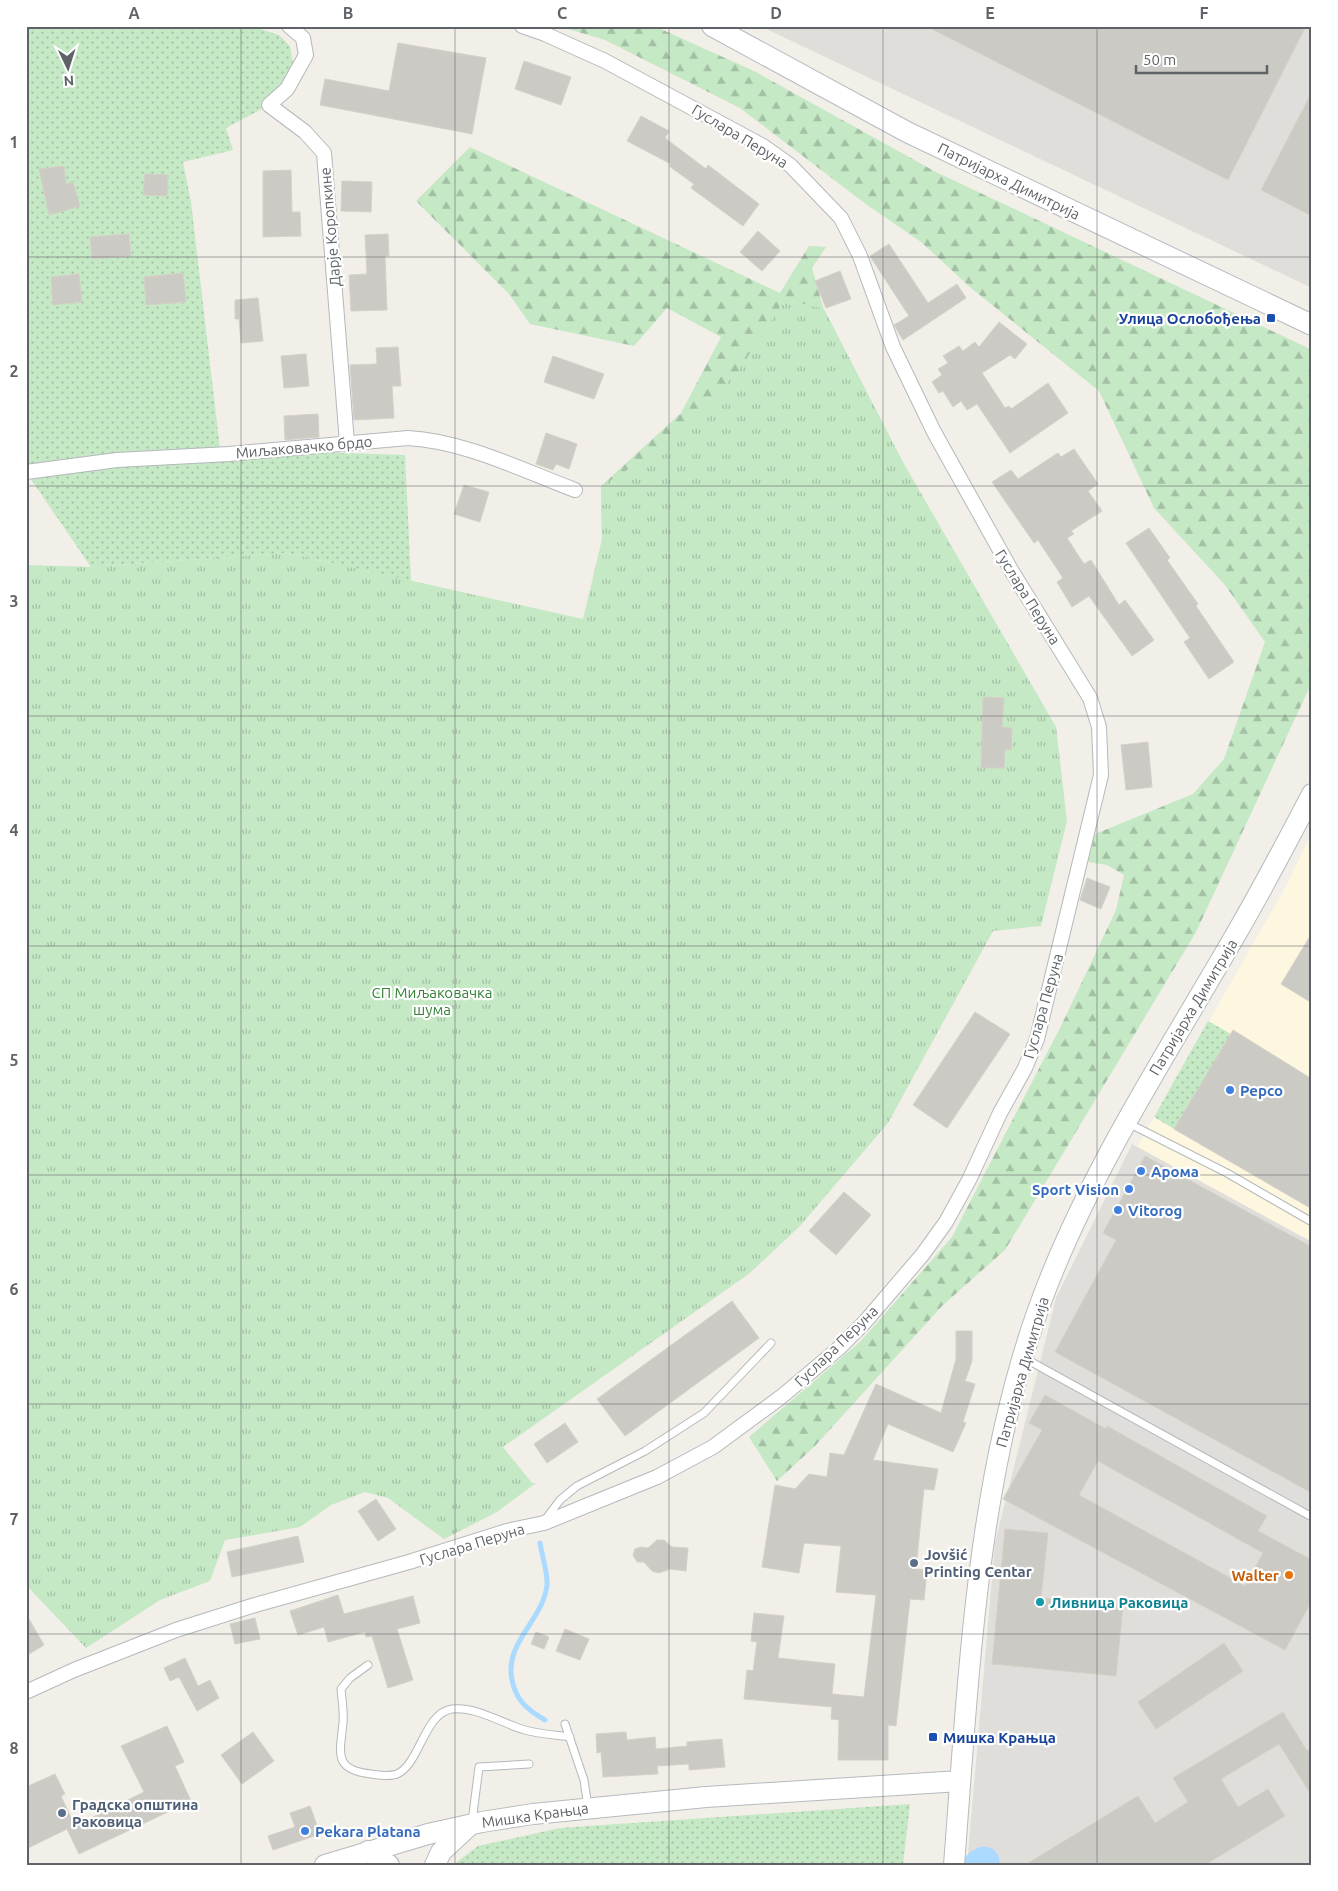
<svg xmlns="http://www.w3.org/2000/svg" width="1338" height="1891" font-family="Ubuntu,sans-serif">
<defs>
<pattern id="grass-dots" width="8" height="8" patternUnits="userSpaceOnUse" patternTransform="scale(1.25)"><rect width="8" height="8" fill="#c5e8c5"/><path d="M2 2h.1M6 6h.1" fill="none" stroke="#a3c0a4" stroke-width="1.8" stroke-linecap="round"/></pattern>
<pattern id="forest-firs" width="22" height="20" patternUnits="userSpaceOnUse" patternTransform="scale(1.25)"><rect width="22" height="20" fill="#c5e8c5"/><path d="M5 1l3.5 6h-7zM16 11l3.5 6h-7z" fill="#a3c0a4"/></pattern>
<pattern id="park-tufts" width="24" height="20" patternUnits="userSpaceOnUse" patternTransform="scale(1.25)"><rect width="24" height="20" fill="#c5e8c5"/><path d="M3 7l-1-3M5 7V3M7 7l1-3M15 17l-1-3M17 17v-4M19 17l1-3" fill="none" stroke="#a3c0a4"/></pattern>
</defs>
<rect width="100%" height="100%" fill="#f1efe8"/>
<path fill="#fef7e0" d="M1312,833V1242L1137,1147L1286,886Z"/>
<path fill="#e0deda" d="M760,26H1312V288Z
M1132,1144L1312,1242V1865H967L995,1543L1056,1298Z"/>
<path fill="url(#grass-dots)" d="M26,26H251L279,35L290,46L293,63L269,105L226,128L233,150L183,162L191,202L220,449L405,455L411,581L287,553L91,567L26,472Z
M1208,1021L1231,1034L1174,1129L1154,1117Z
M910,1804L903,1865H453L478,1846L560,1828Z"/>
<path fill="url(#forest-firs)" d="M558,26H654L754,71L936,172L1312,350V682L1196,932L1005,1250L942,1306L815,1446L777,1481L749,1437L861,1341L952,1237L1062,1024L1116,910L1124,875L1107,865L1088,862L1095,834L1193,794L1224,759L1265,642L1225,585L1154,508L1099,391L971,288L921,242L863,202L740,108L605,40Z
M470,147L780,293L809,246L826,247L812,268L825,314L602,539L601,486L681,413L721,337L667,308L634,346L530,324L509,294L416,201Z"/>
<path fill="url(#park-tufts)" d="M785,299L824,309L904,464L1056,727L1067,821L1041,926L993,931L888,1123L799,1227L750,1273L503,1447L532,1483H536L497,1512L444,1539L388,1498L365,1492L331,1505L300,1527L225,1540L210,1581L160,1600L86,1648L26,1585V565L91,567L287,553L583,619L602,539L601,486L672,442L739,370Z"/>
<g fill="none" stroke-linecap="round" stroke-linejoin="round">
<path stroke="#aadaff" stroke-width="5" d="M540,1543C542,1556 548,1573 547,1585C543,1621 504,1642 512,1680C516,1701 528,1710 545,1720"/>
<path stroke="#aadaff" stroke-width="31" d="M979,1865L984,1862"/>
</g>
<path fill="#cccac5" stroke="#d6d1c6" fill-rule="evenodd" d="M926,26H1306L1228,180Z
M398,43L486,58L472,134L320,105L325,79L389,91Z
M524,61L571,77L561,105L515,89Z
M1312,92V216L1261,190Z
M641,116L669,131L665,138L706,169L708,165L759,204L743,226L691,188L694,184L669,166L671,164L627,141Z
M64,166L66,184L73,182L80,206L49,215L39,169Z
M291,170L292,212H300L301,236L263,237V171Z
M145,174L168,175L167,196L143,195Z
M342,181L372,182L371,212L341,211Z
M758,231L780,251L762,271L740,252Z
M129,234L131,256L92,259L90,237Z
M388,234L389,256H385L387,310L351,311L349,275L367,274L365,235Z
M889,244L928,303L957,284L966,298L903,340L894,325L909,316L870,256Z
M840,271L851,299L826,308L815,281Z
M183,273L186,302L146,305L144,277Z
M79,274L82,302L53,305L51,277Z
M258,298L263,341L241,343L239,319H235V300Z
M999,322L1027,344L1015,359L1010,355L982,373L1005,408L1009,406L1011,409L1048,383L1068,413L1010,453L977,404L967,410L961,401L953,407L943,391L939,393L932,382L942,375L938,369L948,363L943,356L959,346L963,351L975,342L979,347Z
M398,347L401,386H392L394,418L354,420L350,365L377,364L376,348Z
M306,354L309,386L284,388L281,356Z
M553,356L604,374L594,399L544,382Z
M318,414L319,437L285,440L284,416Z
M546,433L577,444L569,469L556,464L553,470L536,464Z
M1074,449L1098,484L1088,491L1102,511L1071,531L1074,534L1067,538L1084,564L1091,560L1119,605L1125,600L1154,640L1132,656L1089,596L1072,607L1057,582L1063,578L1038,540L1034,543L992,482L1011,470L1018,479L1058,453L1061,457Z
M464,485L489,492L480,522L454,514Z
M1149,528L1170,558L1167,560L1198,604L1196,606L1234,662L1209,679L1184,642L1190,638L1126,543Z
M983,697L1004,698L1002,727L1012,728L1011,750L1005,749L1004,768H981Z
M1148,742L1152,787L1126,790L1121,745Z
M1087,878L1110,887L1101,909L1080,900Z
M1312,933V1003L1281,984Z
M975,1012L1010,1034L947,1128L913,1105Z
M1233,1030L1312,1079V1209L1174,1129Z
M1145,1156L1312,1247V1493L1055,1352L1116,1240L1103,1233Z
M844,1192L871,1215L836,1255L809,1231Z
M732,1301L759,1338L625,1436L597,1399Z
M956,1331H972V1361L965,1381L975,1384L963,1422L966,1423L953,1452L888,1424L873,1460L938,1469L934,1490L924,1489L916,1569L927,1570L924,1600L910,1599L896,1726L888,1725V1760H838L839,1720L831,1719L832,1707L744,1699L747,1670L753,1671L757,1642L751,1641L754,1613L784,1616L778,1658L835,1664L832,1694L864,1697L876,1595L836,1592L841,1546L804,1543L799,1573L762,1567L775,1485L795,1489L809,1474L827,1477L830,1453L844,1455L876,1384L941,1413L956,1359Z
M1045,1395L1106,1429L1107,1426L1267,1516L1258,1531L1312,1560V1600L1285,1650L1003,1499L1042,1430L1029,1423ZM1098,1461L1263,1553L1245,1586L1079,1495Z
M565,1423L578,1442L547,1463L534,1444Z
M376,1499L396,1529L378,1541L358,1511Z
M1005,1529L1048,1533L1041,1598L1123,1606L1116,1676L992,1664Z
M298,1536L304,1562L232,1577L227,1552Z
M657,1540H664L672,1547L688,1548L686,1571L670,1569L659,1573L652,1571L644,1562H637L633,1555L635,1549L641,1547L648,1548Z
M338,1595L344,1614L413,1596L420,1623L397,1629L413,1680L388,1688L372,1636L366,1637L365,1632L328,1642L324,1627L298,1635L290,1611Z
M26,1614L44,1645L26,1656Z
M255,1618L260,1639L235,1644L230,1624Z
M565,1629L589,1639L580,1660L556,1651Z
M536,1632L549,1637L544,1649L531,1644Z
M1224,1643L1243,1671L1156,1729L1138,1702Z
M185,1658L198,1686L210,1680L219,1698L197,1711L179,1677L170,1681L164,1668Z
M1283,1712L1307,1751L1312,1747V1796L1279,1744L1221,1779L1238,1807L1268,1789L1285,1816L1205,1865H1025L1138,1796L1155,1823L1188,1802L1173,1778Z
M167,1726L184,1762L175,1766L191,1801L79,1854L67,1829L26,1849V1787L55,1774L65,1794L61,1796L75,1826L144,1792L121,1746Z
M253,1732L274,1761L242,1784L221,1755Z
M626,1732L627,1740L655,1737L656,1749L687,1746V1742L722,1739L725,1767L689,1770V1764L657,1766L658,1774L603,1777L601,1752L597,1753L596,1734Z
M310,1806L320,1834L273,1850L268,1836L295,1827L290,1813Z"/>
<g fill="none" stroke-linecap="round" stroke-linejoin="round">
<defs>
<path id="lane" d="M1128,1123L1227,1173L1312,1222
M1026,1359L1312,1517
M545,1520L560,1500L577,1486L645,1451L704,1413L771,1343
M368,1665L350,1678L341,1689C342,1700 344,1712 343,1723C340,1753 333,1770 371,1774C378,1775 390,1777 397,1774C420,1764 424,1713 452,1709C476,1706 503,1724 525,1730C539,1734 555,1735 570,1737
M565,1724L584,1780L588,1807
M472,1822L479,1767L529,1764"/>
<path id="street" d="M289,26L303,38L306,55L287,89L269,105L305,132L324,153L347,443
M26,472L117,460L229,454L408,438C464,441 522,470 575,490
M26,1692L74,1670L176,1630L255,1605L409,1562L507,1531L544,1523L657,1477L713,1447L781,1397L838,1349L864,1323L923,1254L946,1222L969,1180L1000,1113L1025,1068L1037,1039L1101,775L1099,727L1090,698L1011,570L934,432L893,347L860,256L841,218L791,166L763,146L605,61L545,34L522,26"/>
<path id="secondary" d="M712,26L907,132L1312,325
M368,1851L389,1865
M325,1865L428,1834L482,1822L533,1814L706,1797L960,1781
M435,1865L441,1852L468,1827
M954,1865C969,1674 977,1460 1049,1281C1097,1161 1167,1053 1232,941C1260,893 1286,844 1312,794"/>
</defs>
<use href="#lane" stroke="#b5b8bc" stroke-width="9"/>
<use href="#street" stroke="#b5b8bc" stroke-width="16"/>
<use href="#secondary" stroke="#b6babf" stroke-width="22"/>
<use href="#lane" stroke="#fff" stroke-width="7"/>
<use href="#street" stroke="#fff" stroke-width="14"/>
<use href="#secondary" stroke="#fff" stroke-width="20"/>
</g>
<path fill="none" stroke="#5f6368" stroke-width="1" stroke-opacity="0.55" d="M241,26V1865M455,26V1865M669,26V1865M883,26V1865M1097,26V1865M26,257H1312M26,486H1312M26,716H1312M26,946H1312M26,1175H1312M26,1404H1312M26,1634H1312"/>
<g fill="#1a4fb4" stroke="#fff" stroke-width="2">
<rect x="1266" y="313" width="10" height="10" rx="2.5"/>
<rect x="928" y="1732" width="10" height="10" rx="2.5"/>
</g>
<g fill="#3f7fe0" stroke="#fff" stroke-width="2">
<circle cx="1230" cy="1090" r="5"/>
<circle cx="1141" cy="1171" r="5"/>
<circle cx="1129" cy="1189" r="5"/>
<circle cx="1118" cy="1210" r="5"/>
<circle cx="305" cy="1831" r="5"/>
</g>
<g fill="#5c6f8a" stroke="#fff" stroke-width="2">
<circle cx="914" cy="1563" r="5"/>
<circle cx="62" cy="1813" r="5"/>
</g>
<circle fill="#e8710a" stroke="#fff" stroke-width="2" cx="1289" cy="1575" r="5"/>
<circle fill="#0f9aa8" stroke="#fff" stroke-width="2" cx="1040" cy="1602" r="5"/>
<g text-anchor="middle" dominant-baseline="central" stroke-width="4.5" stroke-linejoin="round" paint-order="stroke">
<g font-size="15" fill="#5f6368" stroke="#fff">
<text transform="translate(740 136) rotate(31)">Гуслара Перуна</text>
<text transform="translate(1009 181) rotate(26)">Патријарха Димитрија</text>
<text transform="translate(330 227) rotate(-95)">Дарје Коропкине</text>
<text transform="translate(304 447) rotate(-5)">Миљаковачко брдо</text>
<text transform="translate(1028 597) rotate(58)">Гуслара Перуна</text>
<text transform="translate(1043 1006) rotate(-74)">Гуслара Перуна</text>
<text transform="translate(1193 1007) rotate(-59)">Патријарха Димитрија</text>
<text transform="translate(836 1346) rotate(-44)">Гуслара Перуна</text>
<text transform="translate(1022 1372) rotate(-74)">Патријарха Димитрија</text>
<text transform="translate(472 1544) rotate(-17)">Гуслара Перуна</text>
<text transform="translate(535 1815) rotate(-8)">Мишка Крањца</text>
</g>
<g font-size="15" font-weight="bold" fill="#164399" stroke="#fff" text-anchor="end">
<text x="1261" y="318">Улица Ослобођења</text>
<text x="943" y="1737" text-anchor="start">Мишка Крањца</text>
</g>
<g font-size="15" fill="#348238" stroke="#fff">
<text x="432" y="992">СП Миљаковачка<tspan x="432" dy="17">шума</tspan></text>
</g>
<g font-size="15" font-weight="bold" fill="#366cbe" stroke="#fff" text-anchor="start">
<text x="1240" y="1090">Pepco</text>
<text x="1151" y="1171">Арома</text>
<text x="1119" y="1189" text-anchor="end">Sport Vision</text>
<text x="1128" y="1210">Vitorog</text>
<text x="315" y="1831">Pekara Platana</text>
</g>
<g font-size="15" font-weight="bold" fill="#4e5e75" stroke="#fff" text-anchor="start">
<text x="924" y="1554">Jovšić<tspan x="924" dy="17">Printing Centar</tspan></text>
<text x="72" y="1804">Градска општина<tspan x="72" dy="17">Раковица</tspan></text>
</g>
<g font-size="15" font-weight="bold" fill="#c56008" stroke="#fff" text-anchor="end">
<text x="1279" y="1575">Walter</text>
</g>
<g font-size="15" font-weight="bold" fill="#0d838f" stroke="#fff" text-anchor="start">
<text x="1050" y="1602">Ливница Раковица</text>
</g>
</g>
<rect width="1338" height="1891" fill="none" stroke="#ffffff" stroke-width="55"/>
<g transform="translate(68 68) rotate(176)" stroke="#ffffff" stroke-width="4" paint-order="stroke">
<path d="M0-4L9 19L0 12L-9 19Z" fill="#5f6368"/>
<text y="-8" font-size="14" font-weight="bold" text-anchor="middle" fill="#5f6368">N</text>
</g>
<path d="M1136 65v8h131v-8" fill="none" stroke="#5f6368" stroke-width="2.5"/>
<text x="1143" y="65" font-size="15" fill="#5f6368" stroke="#ffffff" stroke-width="4" paint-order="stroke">50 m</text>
<rect x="28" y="28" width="1282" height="1836" fill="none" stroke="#5f6368" stroke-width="2"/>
<g font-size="16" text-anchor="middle" font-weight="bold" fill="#5f6368">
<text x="134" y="19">A</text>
<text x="348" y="19">B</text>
<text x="562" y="19">C</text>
<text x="776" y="19">D</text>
<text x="990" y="19">E</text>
<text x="1204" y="19">F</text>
<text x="14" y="148">1</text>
<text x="14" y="377">2</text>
<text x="14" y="607">3</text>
<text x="14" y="836">4</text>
<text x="14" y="1066">5</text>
<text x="14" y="1295">6</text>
<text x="14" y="1525">7</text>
<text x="14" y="1754">8</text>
</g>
</svg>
